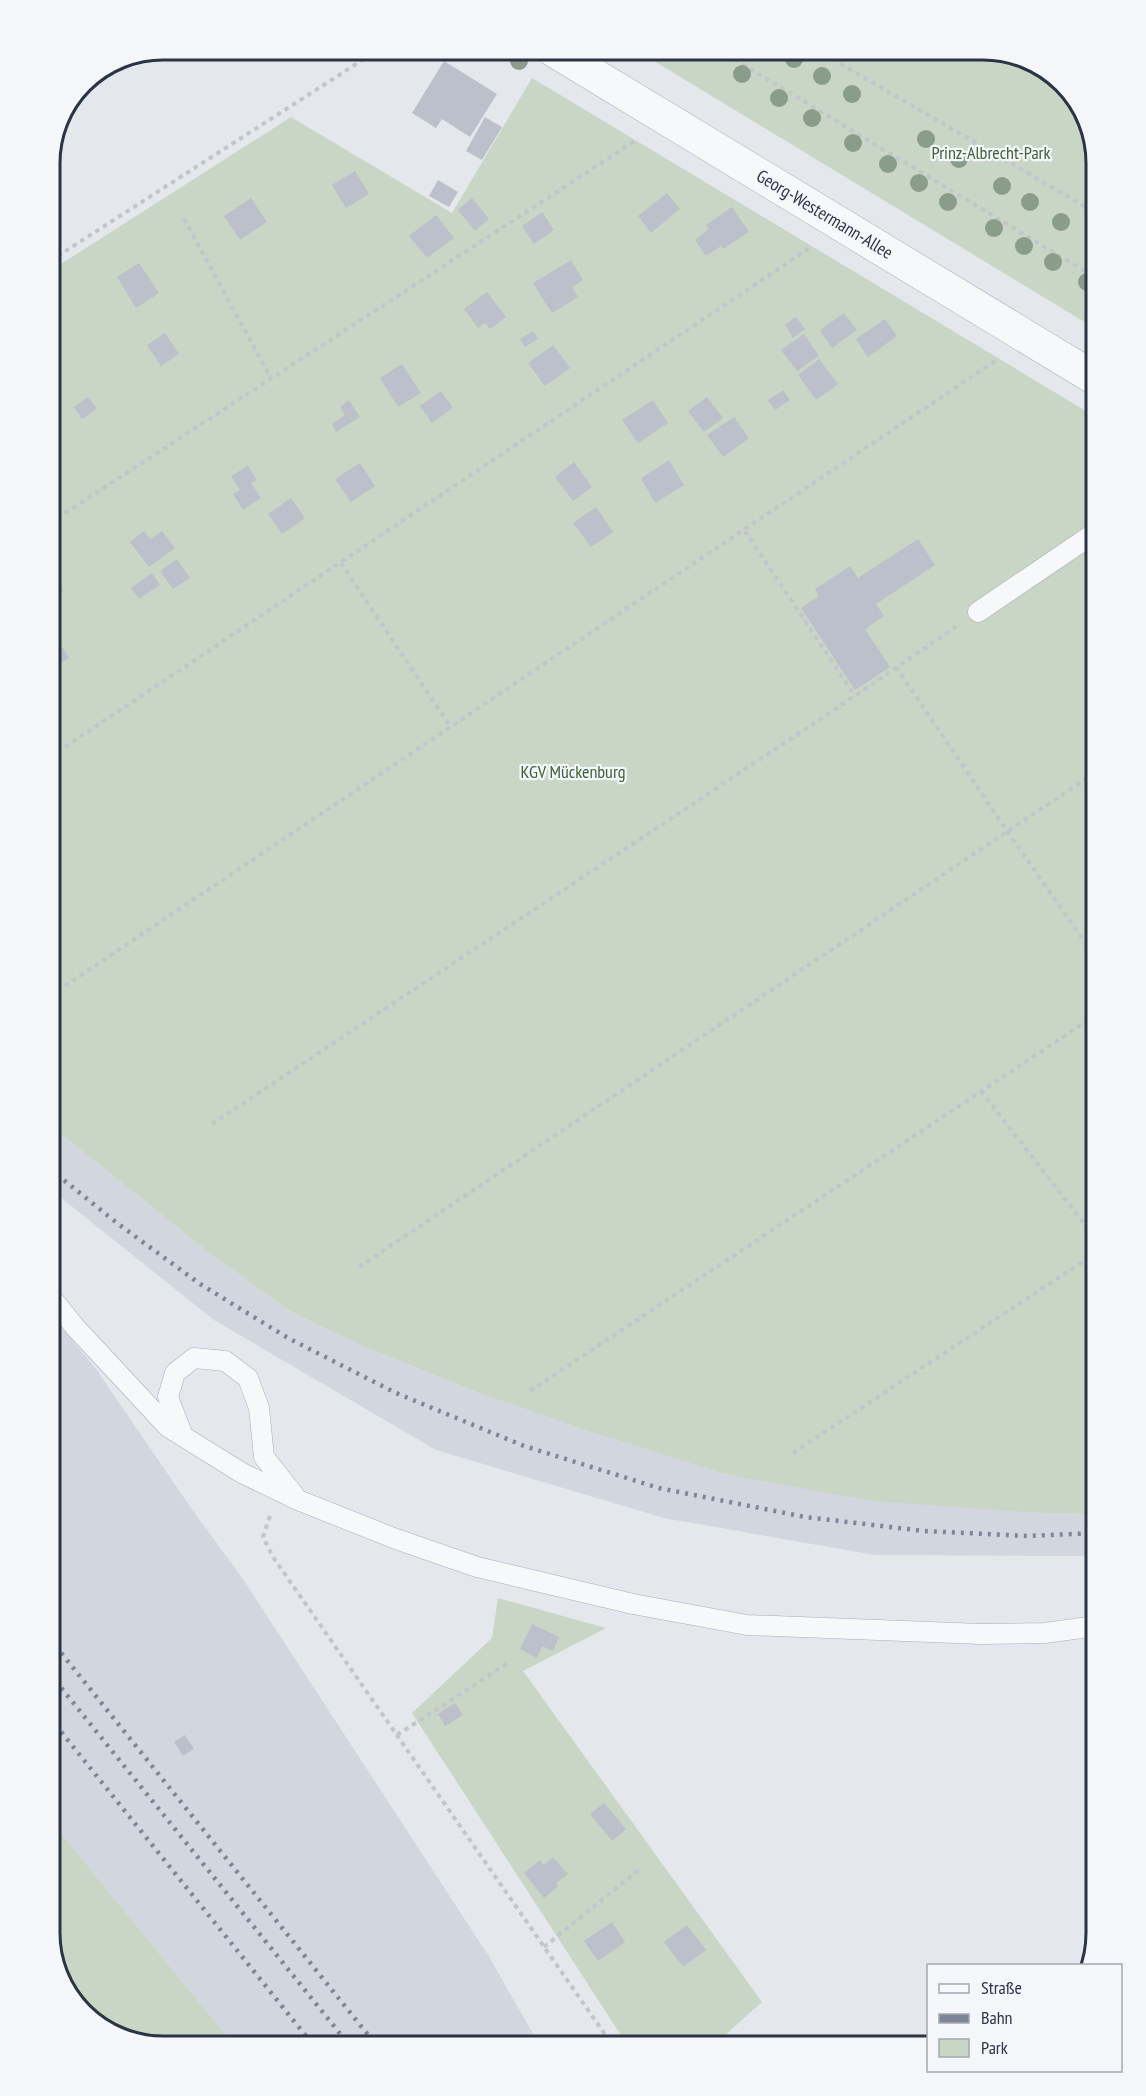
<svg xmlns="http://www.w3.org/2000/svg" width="1146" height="2096" font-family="'PT Sans Narrow',sans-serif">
<rect width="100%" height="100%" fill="#e4e7ec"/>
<path fill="#d2d6de" d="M50,1125L207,1251L288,1310L358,1344L484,1395L591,1432L724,1474L1041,1513L1096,1514V1556L875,1555L664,1518L436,1450L214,1320L50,1189Z
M50,1313L98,1372L191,1508L243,1579L488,1955L540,2046H235L50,1820Z"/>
<path fill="#c9d6c5" d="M636,50H991L1052,73L1088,119L1096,163V329Z
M532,78L1096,417V1514L1041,1513L873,1501L724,1474L591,1432L484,1395L358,1344L288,1310L207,1251L50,1125V271L291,117L452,213Z
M498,1598L606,1628L523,1671L762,2002L713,2046H628L412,1713L492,1638Z
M50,1820L235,2046H156L99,2027L58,1977L50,1933Z"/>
<path fill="#bbc0ca" d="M444,61L497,94L470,137L442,119L436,128L412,113Z
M485,117L502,127L482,160L466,151Z
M355,171L369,194L346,208L332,185Z
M438,180L458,192L449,207L429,196Z
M667,193L680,209L651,233L638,216Z
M251,198L267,222L240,240L224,216Z
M472,198L489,219L475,231L458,210Z
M732,207L749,232L723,249L721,246L706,256L695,240L709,229L706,225Z
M542,212L554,230L534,244L522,226Z
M436,215L454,238L427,258L409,236Z
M571,260L583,280L572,287L578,297L552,313L533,283Z
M139,263L159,293L136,308L117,277Z
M487,292L506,317L490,329L485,323L478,328L464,309Z
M844,313L857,330L832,348L820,330Z
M796,317L805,329L793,338L785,325Z
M885,319L897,336L868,357L856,339Z
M533,331L538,339L525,347L520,339Z
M165,333L179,354L161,366L147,345Z
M804,334L819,356L797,371L781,350Z
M553,345L570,368L545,386L528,363Z
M819,359L838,384L816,400L798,375Z
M402,364L421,393L398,407L380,378Z
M783,390L790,400L775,410L768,400Z
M441,391L453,408L432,423L420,406Z
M88,397L97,409L82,419L74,407Z
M707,397L723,418L704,432L688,411Z
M349,400L360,417L336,432L332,424L345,415L340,407Z
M653,400L668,423L638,443L622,420Z
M734,417L749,438L723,457L707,435Z
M669,460L684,485L655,503L641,478Z
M574,462L592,487L573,501L555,477Z
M360,463L375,486L351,502L335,479Z
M248,466L257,480L251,483L261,498L243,510L233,494L240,490L231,476Z
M291,498L305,518L282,534L268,514Z
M596,507L613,532L591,547L573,523Z
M144,531L150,539L162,531L175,548L149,567L130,542Z
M918,539L935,565L876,604L884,616L865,629L890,667L855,690L801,608L819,596L815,589L850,566L858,578Z
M177,559L190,578L173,589L160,571Z
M50,570L63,591L50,599Z
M152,573L160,585L139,599L131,588Z
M57,639L69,658L50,670V644Z
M532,1624L559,1637L553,1651L542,1646L537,1658L520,1649Z
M455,1703L463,1715L445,1726L438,1714Z
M185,1735L194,1749L183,1756L174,1742Z
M604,1803L626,1829L612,1841L590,1814Z
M553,1857L568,1874L556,1883L558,1887L544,1898L524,1873L540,1860L544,1865Z
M612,1922L625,1942L598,1961L584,1941Z
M687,1925L706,1950L683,1967L664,1942Z"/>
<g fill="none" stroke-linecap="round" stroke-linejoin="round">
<defs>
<path id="service" d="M978,612L1096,532
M50,1296L75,1327L168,1427L242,1473L298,1500L396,1539L477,1567L633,1604L747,1625L981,1634L1045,1633L1096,1626
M183,1436L168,1397L175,1373L194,1358L225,1361L248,1378L259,1408L264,1457L294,1495"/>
<path id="tertiary" d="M553,50L1096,379"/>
</defs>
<use href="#service" stroke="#a9aeb7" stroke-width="21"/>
<use href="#tertiary" stroke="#a9aeb7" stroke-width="34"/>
<path stroke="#c2c5cb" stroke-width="4" stroke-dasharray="4.5 4.5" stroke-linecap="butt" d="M719,50L1096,278
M817,50L1096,213
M184,219L271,378
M50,261L378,50
M50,523L638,139
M745,531L855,696
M341,563L450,726
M896,667L1007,831L1096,958
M50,757L811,247
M50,996L998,359
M981,1091L1096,1239
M212,1124L855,696L957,626
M359,1267L1096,772
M530,1391L1096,1015
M793,1453L1096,1253
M270,1516L263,1537L273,1557L613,2046
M397,1735L508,1663
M544,1947L640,1869"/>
<use href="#service" stroke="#f7f8fa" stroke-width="20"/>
<use href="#tertiary" stroke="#f7f8fa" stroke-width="33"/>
<path stroke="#7d8696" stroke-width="4.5" stroke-dasharray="3 6" stroke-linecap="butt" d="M50,1169L117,1223L200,1284L288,1338L396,1393L524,1446L659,1488L805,1517L924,1531L1027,1536L1096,1533
M50,1639L377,2046
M50,1674L350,2046
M50,1718L314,2046"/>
</g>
<g fill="#899d89">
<circle cx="794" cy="59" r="9"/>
<circle cx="519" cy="61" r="9"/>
<circle cx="742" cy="74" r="9"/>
<circle cx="822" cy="76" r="9"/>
<circle cx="852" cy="94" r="9"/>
<circle cx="779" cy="98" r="9"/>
<circle cx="812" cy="118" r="9"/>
<circle cx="926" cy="139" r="9"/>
<circle cx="853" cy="143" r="9"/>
<circle cx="959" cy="159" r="9"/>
<circle cx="888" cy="164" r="9"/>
<circle cx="919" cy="183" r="9"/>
<circle cx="1002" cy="186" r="9"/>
<circle cx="948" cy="202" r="9"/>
<circle cx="1030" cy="202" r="9"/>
<circle cx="1061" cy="222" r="9"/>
<circle cx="994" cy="228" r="9"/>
<circle cx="1024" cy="246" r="9"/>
<circle cx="1053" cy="262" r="9"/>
<circle cx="1087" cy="282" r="9"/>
</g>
<g text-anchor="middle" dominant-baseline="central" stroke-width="4.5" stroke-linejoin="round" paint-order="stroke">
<g font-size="18" fill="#3f6138" stroke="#f4f6f9">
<text x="991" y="152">Prinz-Albrecht-Park</text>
<text x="573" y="771">KGV Mückenburg</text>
</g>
<g font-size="18" fill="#2b3445" stroke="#f4f6f9">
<text transform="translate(825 214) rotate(31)">Georg-Westermann-Allee</text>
</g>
</g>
<path d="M0 0H1146V2096H0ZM163 60H983A103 103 0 0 1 1086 163V1933A103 103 0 0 1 983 2036H163A103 103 0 0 1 60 1933V163A103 103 0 0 1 163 60Z" fill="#f4f6f9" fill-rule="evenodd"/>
<path fill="none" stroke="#2b3445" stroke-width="3" d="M163 60H983A103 103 0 0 1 1086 163V1933A103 103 0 0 1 983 2036H163A103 103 0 0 1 60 1933V163A103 103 0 0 1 163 60Z"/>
<rect x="927" y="1964" width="195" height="108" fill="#f4f6f9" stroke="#a4a8b1" stroke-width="1.5"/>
<rect x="939" y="1984" width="30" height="9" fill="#f7f8fa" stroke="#a4a8b1" stroke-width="1.5"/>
<text x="981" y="1994" font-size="18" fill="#2b3445">Straße</text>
<rect x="939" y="2014" width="30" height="9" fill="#7d8696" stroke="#a4a8b1" stroke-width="1.5"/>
<text x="981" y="2024" font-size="18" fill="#2b3445">Bahn</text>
<rect x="939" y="2039" width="30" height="18" fill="#c9d6c5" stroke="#a4a8b1" stroke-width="1.5"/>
<text x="981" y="2054" font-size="18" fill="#2b3445">Park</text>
</svg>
